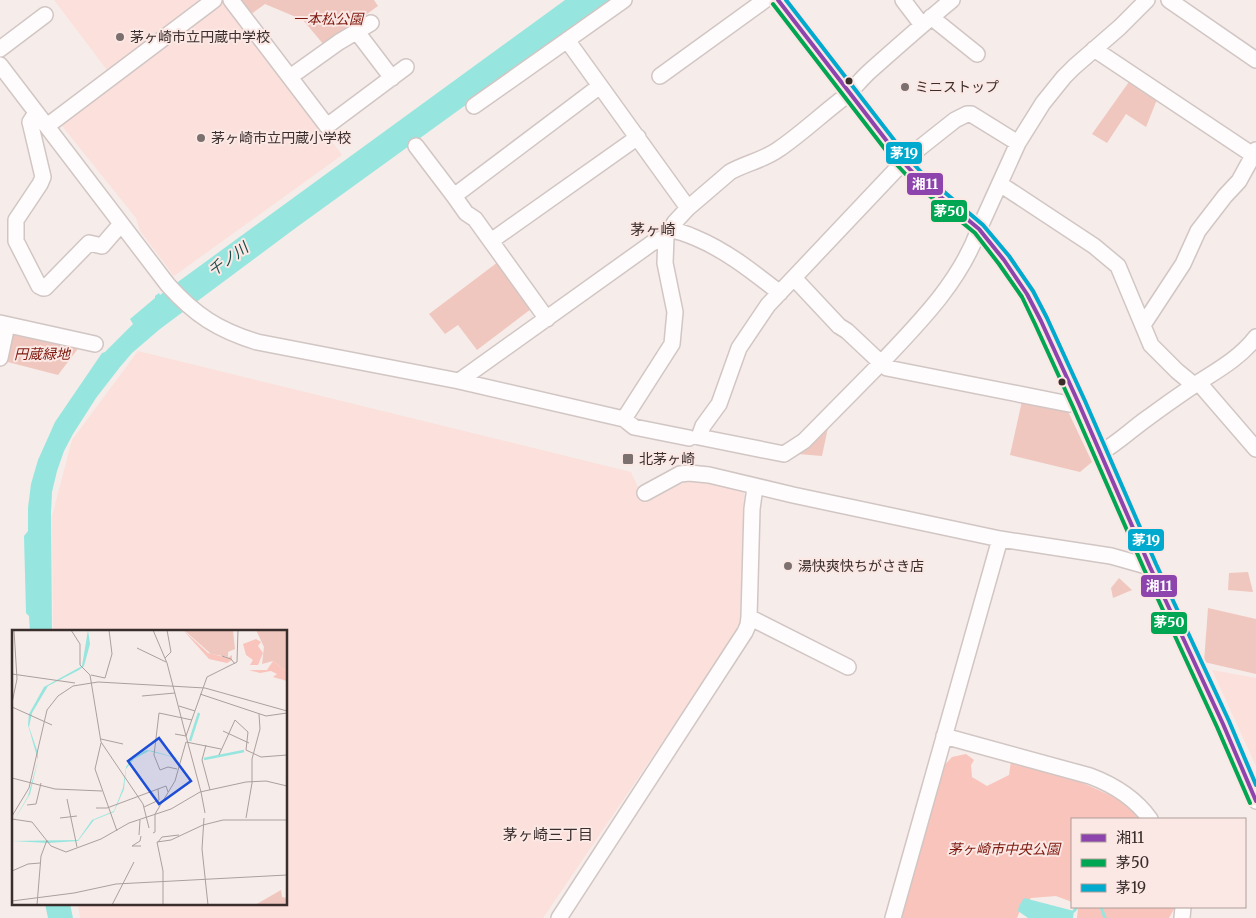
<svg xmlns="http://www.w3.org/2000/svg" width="1256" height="918" font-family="Merriweather,'Noto Sans JP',serif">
<rect width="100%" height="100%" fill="#f6ece9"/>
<path fill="#fbe0db" d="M54,0H208L110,74Z
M225,0H227L342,155L174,276L140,231L136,218L59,122L182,34Z
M138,351L631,472L645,503L691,479L708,482L744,491L742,625L543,918H80L78,904H286V632H53L52,516L72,440Z
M1212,670L1256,678V766Z"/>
<path fill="#f0c7bf" d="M238,0H374L378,6L324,45L303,20L265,4L250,15Z
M1131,79L1158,97L1146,127L1126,114L1107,143L1092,134Z
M498,262L531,309L477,350L458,325L445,334L429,314Z
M6,328L80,346L58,375L0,360Z
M1022,401L1066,407L1092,462L1080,472L1010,455Z
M829,423L822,456L798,454Z
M1248,572L1253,592L1228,590L1229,573Z
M1119,578L1132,590L1113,598L1111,588Z
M1208,608L1256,619V674L1204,662Z"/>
<path fill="#f9c4bb" d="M966,754L974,760L971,765L972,777L987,786L1009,775L1011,761L1023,766L1039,768L1065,775L1114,797L1135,810L1142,819H1072V902L1056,896L1031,898L1019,913L1017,918H901L940,770L952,757Z
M1078,907H1175L1169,918H1077Z"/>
<path fill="#96e6df" d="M565,0H611L297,227L160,329L132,353L120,367L96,398L73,434L64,451L57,471L52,492L51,513L52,632H30L29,616L26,613L24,536L28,531V508L31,484L38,460L47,440L55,422L102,353L105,352L133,324L130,319L155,298V296L159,293L160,295Z
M1024,898L1074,911L1073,918H1028L1018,911L1019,906Z
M45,904H70L73,918H48Z"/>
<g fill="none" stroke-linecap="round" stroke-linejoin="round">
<path stroke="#96e6df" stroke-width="3" d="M1101,907L1105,918
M1074,911L1077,907"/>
<defs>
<path id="minor" d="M231,0L327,126L406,67
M778,0L903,162L918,178L979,229L1004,260L1027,294L1041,321L1079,404L1150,567L1223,724L1256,801
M903,0L922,25
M1169,0L1256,60
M931,17L977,54
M357,32L392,78
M567,40L688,208
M0,49L45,15
M1094,49L1253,155
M0,65L168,285C195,315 218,330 257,342L459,381L624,419L672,344L675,312L665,263L666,237L675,222L688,208L730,172C746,163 764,160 779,149C801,134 821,115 842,99C853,90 860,80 870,71C897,47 924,23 952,0
M660,76L765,0
M290,77L339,42L371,23
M474,106L624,0
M36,113L30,122L43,177L40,184L16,220V241L39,286L43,288H45L89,243L102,246L121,224
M47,126L214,0
M1018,143L971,114H967L955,120L907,158L768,305L739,348L719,404L703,426L699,437L784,454L804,441L881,363L887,368L1069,404H1079
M416,146L454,196L466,213L475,219L547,319
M1000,184L1094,246L1118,266L1151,345L1177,371L1194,385
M454,196L600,86
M670,230C680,231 687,234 696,238C727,251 753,272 780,293
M491,241L638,137
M794,278L839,326L847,331L881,363C919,323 960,282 979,229L1018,143L1043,103L1064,77L1074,67L1120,27L1147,0
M0,323L95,344
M1143,325L1183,264L1198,231L1225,196L1239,181L1256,150
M0,358L7,325
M459,381L652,243L666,237
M1199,383L1256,449
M624,419L634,427L689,438
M1100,453C1118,443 1133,428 1149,417C1164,406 1178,396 1193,386C1216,371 1239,359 1256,337
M645,493L680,474L689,473L709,475L793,495L1000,539L1111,556L1150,567
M749,617L848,667
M944,736L1090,776C1114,785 1135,798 1150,819
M559,918L745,632L748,625L749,617L752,509L755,487
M893,918L1000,539
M1182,918L1183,907"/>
</defs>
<use href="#minor" stroke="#d1c6c4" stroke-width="18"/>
<use href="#minor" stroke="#fefcfc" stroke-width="15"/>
<defs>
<path id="bus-1" d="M778,0L903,162L918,178L979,229L1004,260L1027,294L1041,321L1079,404L1150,567L1223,724L1256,801"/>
<path id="bus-2" d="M773,4L898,166L914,183L975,233L999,264L1022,297L1035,324L1073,407L1144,569L1217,727L1250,803"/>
<path id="bus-3" d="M786,0L908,158L922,173L983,225L1009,256L1033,291L1047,318L1085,401L1156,564L1229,721L1256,785"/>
</defs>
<use href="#bus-1" stroke="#fbe8e4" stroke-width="8"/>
<use href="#bus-2" stroke="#fbe8e4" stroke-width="8"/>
<use href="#bus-3" stroke="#fbe8e4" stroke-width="8"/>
<use href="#bus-1" stroke="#8e44ad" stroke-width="4"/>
<use href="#bus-2" stroke="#00a651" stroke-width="4"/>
<use href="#bus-3" stroke="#00a9ce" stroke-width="4"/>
</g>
<g fill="#7c706e" stroke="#fbe8e4" stroke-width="2">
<circle cx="120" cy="37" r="5"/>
<circle cx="905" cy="87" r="5"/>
<circle cx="201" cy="138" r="5"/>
<rect x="622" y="453" width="12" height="12" rx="2.5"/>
<circle cx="788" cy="566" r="5"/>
</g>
<g fill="#3a2e2c" stroke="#fbe8e4" stroke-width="2">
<circle cx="849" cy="81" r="4.5"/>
<circle cx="1062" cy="382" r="4.5"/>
</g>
<g text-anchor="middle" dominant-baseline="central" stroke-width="4" stroke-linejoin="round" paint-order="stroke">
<g font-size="14" font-style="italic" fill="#7d180e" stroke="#fbe8e4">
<text x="328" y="19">一本松公園</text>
<text x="42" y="354">円蔵緑地</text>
<text x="1004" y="849">茅ヶ崎市中央公園</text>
</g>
<g font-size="14" fill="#3a2e2c" stroke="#fbe8e4" text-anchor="start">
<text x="130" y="37">茅ヶ崎市立円蔵中学校</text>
<text x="915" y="87">ミニストップ</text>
<text x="211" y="138">茅ヶ崎市立円蔵小学校</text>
<text x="639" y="459">北茅ヶ崎</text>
<text x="798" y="566">湯快爽快ちがさき店</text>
</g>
<g font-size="15" fill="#3a2e2c" stroke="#fbe8e4">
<text x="653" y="229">茅ヶ崎</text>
<text x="548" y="834">茅ヶ崎三丁目</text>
</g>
<g font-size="15" font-style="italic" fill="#154a47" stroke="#fbe8e4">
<text transform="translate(228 259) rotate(-36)">千ノ川</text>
</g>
</g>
<g transform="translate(12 630)">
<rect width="275" height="275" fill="#f6ece9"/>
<path d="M172,0H221L223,19L216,22V27L199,24ZM244,0H275V42L261,31L250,34L252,17ZM269,260L270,267L275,268V275H243Z" fill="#f0c7bf"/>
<path d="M171,0L196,23L216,28L220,25V30L215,33L197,29ZM244,9L249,12L246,16L251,23L246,35H238L241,30L234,25L231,14ZM261,31L275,42V51L261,47L265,44L259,41L248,43L237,40H255Z" fill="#f9c4bb"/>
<path d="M76,0L78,14L72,36L67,40L36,56L20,83L17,97L26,123V130L18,164L0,194L16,166L26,130L16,95L17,84L32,57L70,36ZM134,120L141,121L172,130L137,121L122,129L114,139L112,159L102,182L82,190L66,211L36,213L0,211L66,210L80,190L102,181L111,158L114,137L119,130Z" fill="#96e6df"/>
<path fill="none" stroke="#96e6df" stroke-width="2.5" d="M178,111L187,83M192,129L232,121"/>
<path fill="none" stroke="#aba09d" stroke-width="1" d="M59,0L68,14V35L78,45L89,112L131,174L137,198M141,0L155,33L174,106L163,104M125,18L154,32M210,26L219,29L223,34M153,28L159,22L155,0M0,44L63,53M79,45L93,48L100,24L97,0M188,64L254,86L275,83M130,66L163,63M0,73L5,49L2,0M167,76L183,81M0,77L40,95M211,101L237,113M89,109L111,114M89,113L83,139L105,201M194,115L190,130L198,160M207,125L223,90L236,102L234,120L249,127L275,125M165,139L156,137L148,140L142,125L147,83L180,90M0,148L43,159L90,161M189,162L193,183M189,162L174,106L195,47L225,32L226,0M55,169L65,217M15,175L24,174L29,153M132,177L147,170L146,159M84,178H95L154,156L156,162M0,186L17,158L35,80L46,66L61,56L86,52L193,58L275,81M48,188L65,186M192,188L190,219L196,275M234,188L240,153V129L248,99L247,84M0,189L20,192L39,216L54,222L89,209L117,193L159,179L188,162L234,152L254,151L275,156M141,203L143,202V184L163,151L174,112L209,119M127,205L128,190M145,212L159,210L191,195L211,190H275M145,212L151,241V275M146,212L150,207L167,205M129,216H120L128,211L129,206M0,241L16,234L28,233M0,271L62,263L104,254L275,245M25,275L29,226L35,210M100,275L122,232"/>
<path fill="#1d4ed8" fill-opacity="0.15" stroke="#1d4ed8" stroke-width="2.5" d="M147,108L179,151L147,174L116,131Z"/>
<rect width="275" height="275" fill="none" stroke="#3a2e2c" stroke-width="2.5"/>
</g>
<g stroke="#fbe8e4" stroke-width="2">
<rect x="885" y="141" width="38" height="24" rx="5" fill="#00a9ce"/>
<rect x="906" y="172" width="38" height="24" rx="5" fill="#8e44ad"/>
<rect x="930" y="199" width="38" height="24" rx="5" fill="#00a651"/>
<rect x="1127" y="528" width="38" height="24" rx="5" fill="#00a9ce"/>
<rect x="1140" y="574" width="38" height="24" rx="5" fill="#8e44ad"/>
<rect x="1150" y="611" width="38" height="24" rx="5" fill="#00a651"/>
</g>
<g font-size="14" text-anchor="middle" font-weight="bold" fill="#fff">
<text x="904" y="158">茅19</text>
<text x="925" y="189">湘11</text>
<text x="949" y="216">茅50</text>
<text x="1146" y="545">茅19</text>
<text x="1159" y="591">湘11</text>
<text x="1169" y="627">茅50</text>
</g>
<rect x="1071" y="818" width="175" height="90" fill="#fbe8e4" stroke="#ae9e9a"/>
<rect x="1081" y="834" width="25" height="8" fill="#8e44ad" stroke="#ae9e9a"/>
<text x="1116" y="843" font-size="15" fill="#3a2e2c">湘11</text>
<rect x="1081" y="859" width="25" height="8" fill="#00a651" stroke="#ae9e9a"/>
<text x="1116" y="868" font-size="15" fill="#3a2e2c">茅50</text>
<rect x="1081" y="884" width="25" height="8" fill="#00a9ce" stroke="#ae9e9a"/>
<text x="1116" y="893" font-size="15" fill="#3a2e2c">茅19</text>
</svg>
